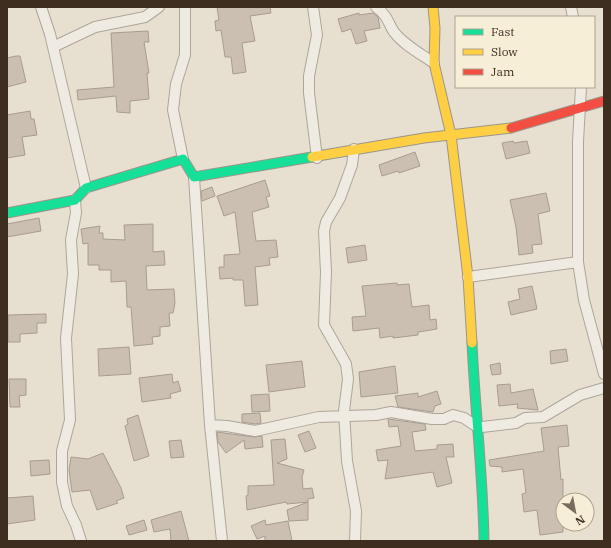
<svg xmlns="http://www.w3.org/2000/svg" width="611" height="548" font-family="'IBM Plex Serif',serif">
<rect width="100%" height="100%" fill="#e7e0d1"/>
<path fill="#cbbfb2" stroke="#a89c90" d="M217,7H270L271,13L250,16L255,41L242,43L246,72L233,74L231,57H225L221,30L216,31L215,21L219,20Z
M359,13V15L373,13L378,17L380,28L364,31L367,41L356,44L351,29L342,32L338,19Z
M148,31L149,42H144L149,73H147L149,99L130,101V113L117,112L116,96L78,100L77,90L114,87L111,33Z
M16,56H20L26,82L7,87V58Z
M30,111L31,119H34L37,135L22,137L25,155L7,158V115Z
M513,141L514,143L527,141L530,153L506,159L502,143Z
M415,152L420,166L399,173L398,171L382,176L379,165Z
M265,180L270,196L266,197L269,207L252,212L256,241L276,240L278,257L269,258L270,265L255,267L258,305L245,306L243,280H233V278L220,279L219,267H224V255L240,254L235,212L224,216L217,196Z
M212,187L215,196L202,201L201,191Z
M546,193L550,211L538,214L542,244L532,245L533,253L519,255L516,227L510,200Z
M39,218L41,231L7,237V224Z
M153,224V252L164,251L165,265L146,266L147,290L174,289L175,303L173,313H169L170,326L160,327V336L152,337L153,344L134,346L131,307H127L126,281L111,282V270H99V265H88V243L83,244L81,229L100,226L99,233H103V239L125,240L124,225Z
M365,245L367,260L348,263L346,248Z
M397,283V285L409,284L412,307L429,305L430,320L436,319L437,329L418,332V335L393,338V336L380,338L379,328L353,331L352,317L366,316L362,286Z
M532,286L537,309L511,315L508,302L520,299L518,289Z
M46,314V323H37V333L20,334V342H8V315Z
M129,347L131,374L99,376L98,349Z
M566,349L568,361L551,364L550,351Z
M302,361L305,387L269,392L266,365Z
M500,363L501,374L492,375L490,365Z
M395,366L398,393L361,397L359,372Z
M172,374L173,383L178,381L181,391L170,394L171,398L142,402L139,378Z
M9,379H26V395L19,396L20,407H10Z
M510,384L511,393L533,389L538,410L517,408L518,404L499,406L497,385Z
M437,391L441,404L435,406L433,412L398,407L395,396L418,393V397Z
M269,394L270,411L252,412L251,395Z
M260,413L261,423L255,424L242,422V414Z
M138,415L149,456L134,461L125,426L128,424L127,419Z
M388,419L425,424L426,430L412,432L415,451L437,449V445L453,444L454,457H446L452,483L437,487L433,472L385,479L388,460L378,461L376,450L401,446L398,426L389,427Z
M567,425L569,446L558,447L561,480L563,479V532L540,535L537,510L524,512L522,494L526,493L523,469L502,472V467L490,466L489,460L544,451L541,428Z
M309,431L316,448L305,452L298,435Z
M217,432L254,437L262,436L263,447L245,449L244,440L226,453L218,442Z
M285,439L287,459L277,463L304,470L302,477L303,489L312,488L314,498L308,499V502L287,504L286,502L247,510L246,496L248,495V486L274,485L271,440Z
M181,440L184,457L171,458L169,441Z
M103,453L121,488L124,498L116,501L118,503L97,510L90,490L72,492L69,470L71,457L88,459Z
M49,460L50,474L31,476L30,461Z
M33,496L35,520L7,524V498Z
M308,502V520L289,521L287,510Z
M181,511L189,541H171L170,529L154,532L151,520Z
M144,520L147,530L129,535L126,526Z
M265,520L266,525L288,521L292,541H265V536L257,539L251,526Z"/>
<g fill="none" stroke-linecap="round" stroke-linejoin="round">
<defs>
<path id="street" d="M41,7L50,34L86,188
M313,7L317,35L309,76V93L317,158
M376,7C388,16 387,21 394,32C404,45 421,54 434,63
M571,7L573,17
M53,47L95,27L145,17L159,7
M581,87L578,142V262L584,300L604,374
M354,149L352,165L340,198L326,222L324,231L326,272L324,325L346,364L348,379L344,411L347,461L356,511L355,541
M183,159L173,110L176,84L185,55V7
M194,177L210,425L222,541
M75,200L76,213L71,240L73,274L66,338L70,420L62,451V482L67,506L76,525L81,541
M468,277L578,262
M210,425L227,426L255,431L319,417L376,415L391,412L432,419H444L453,415L464,418L476,426L482,427L516,423L525,418L543,417L580,395L604,388"/>
<path id="fast" d="M7,213L75,200L86,188L183,159L194,177L312,157
M472,343C475,409 483,475 484,541"/>
<path id="slow" d="M433,7L435,28L434,63L451,135L468,277L472,343
M312,157L424,138L511,128"/>
<path id="jam" d="M511,128L604,101"/>
</defs>
<use href="#street" stroke="#ada599" stroke-width="12"/>
<use href="#fast" stroke="#9c958a" stroke-width="11"/>
<use href="#slow" stroke="#9c958a" stroke-width="11"/>
<use href="#jam" stroke="#9c958a" stroke-width="11"/>
<use href="#street" stroke="#efebe3" stroke-width="10"/>
<use href="#fast" stroke="#16e098" stroke-width="9"/>
<use href="#slow" stroke="#ffcf43" stroke-width="9"/>
<use href="#jam" stroke="#f24e42" stroke-width="9"/>
</g>
<rect width="611" height="548" fill="none" stroke="#3d2e20" stroke-width="16"/>
<rect x="455" y="16" width="140" height="72" fill="#f7eed8" stroke="#ada18e"/>
<rect x="463" y="29" width="20" height="6" fill="#16e098" stroke="#ada18e"/>
<text x="491" y="36" font-size="12" fill="#3d2e20">Fast</text>
<rect x="463" y="49" width="20" height="6" fill="#ffcf43" stroke="#ada18e"/>
<text x="491" y="56" font-size="12" fill="#3d2e20">Slow</text>
<rect x="463" y="69" width="20" height="6" fill="#f24e42" stroke="#ada18e"/>
<text x="491" y="76" font-size="12" fill="#3d2e20">Jam</text>
<g transform="translate(575 512) rotate(148)"><circle r="19" fill="#f7eed8" stroke="#ada18e"/>
<path d="M0-3L7 15L0 10L-7 15Z" fill="#786c5e"/>
<text y="-6" font-size="11" font-weight="bold" text-anchor="middle" fill="#3d2e20">N</text>
</g>
</svg>
